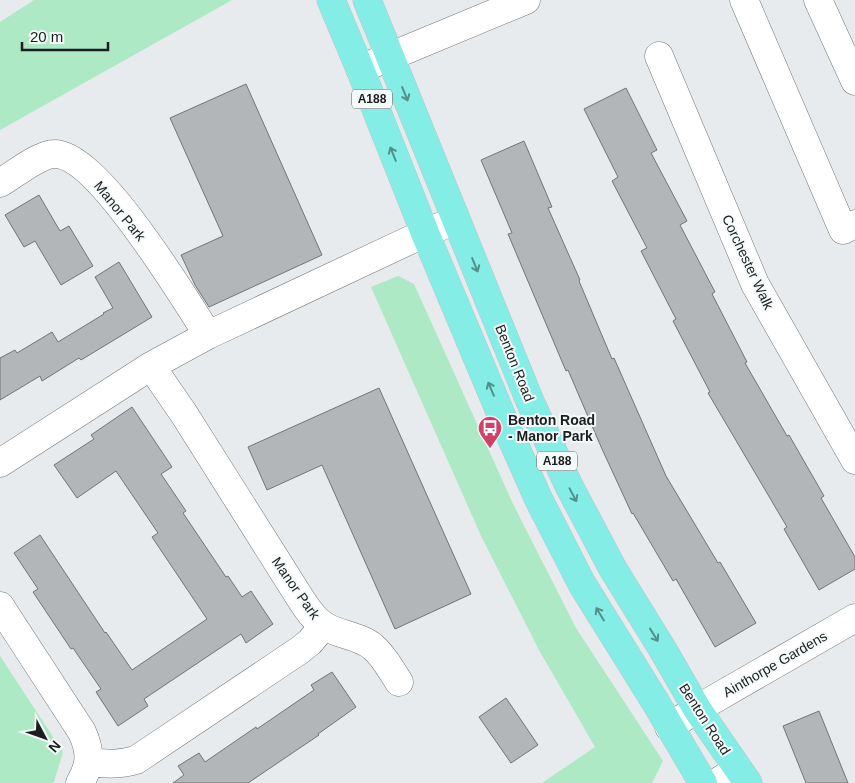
<svg xmlns="http://www.w3.org/2000/svg" width="855" height="783" font-family="Arial,sans-serif">
<rect width="100%" height="100%" fill="#e7ebed"/>
<path fill="#ace9c4" d="M34,0H232L0,130V22Z
M398,276L414,284L513,504L576,628L663,761L652,783H542L595,747L539,650L482,538L371,287Z
M0,656L63,752L54,782L52,783H0Z"/>
<path fill="#b3b6b9" stroke="#727477" d="M246,84L322,255L209,307L195,285L181,255L223,236L170,118Z
M626,88L657,150L651,153L687,221L680,225L715,292L712,294L747,362L745,363L787,436L789,435L824,496L821,498L855,557V569L819,590L784,529L787,527L708,393L710,392L673,321L676,319L641,251L647,248L612,181L618,177L584,109Z
M524,141L552,207L548,208L580,280L579,281L598,326L612,359L614,358L666,476L718,563L720,562L756,623L715,647L676,579L673,581L633,513L632,514L602,449L568,370L566,371L508,234L512,233L481,160Z
M39,195L60,231L69,226L93,266L61,285L35,241L24,247L5,215Z
M119,262L152,317L81,360L79,358L42,381L40,376L0,400V358L15,350L17,353L52,332L58,342L104,314L103,313L113,308L95,277Z
M379,388L471,594L395,629L322,465L267,490L248,447Z
M132,407L172,467L161,474L186,511L183,513L226,577L228,576L242,597L251,591L273,624L246,643L241,634L144,699L148,706L118,726L96,692L101,689L73,648L71,649L33,592L38,589L14,553L40,535L105,633L106,632L132,670L207,619L152,537L158,533L116,471L77,498L54,465L94,439L91,435Z
M332,672L356,707L318,734L319,735L248,783H173L184,775L178,766L199,753L205,762L256,727L257,729L314,690L311,685Z
M506,698L538,745L511,763L479,717Z
M819,711L848,783H806L783,726Z"/>
<g fill="none" stroke-linecap="round" stroke-linejoin="round">
<defs>
<path id="minor" d="M744,0L843,230L855,224
M818,0L855,81
M659,56L755,284L855,460
M360,69L526,0
M0,183C12,176 40,154 54,154C97,153 185,299 208,335
M151,366L184,414L302,601C308,610 314,619 323,625C337,635 359,635 373,647C384,656 391,670 399,682
M0,463L151,366L208,335L425,233L456,220
M0,606L82,732C91,752 91,764 80,783
M669,727L697,709L855,618
M89,762C108,764 118,765 136,760L300,650L310,642L323,626
M716,783L738,769"/>
<path id="major" d="M331,0L360,69L425,233L503,419L538,498L582,584L656,703L703,783
M367,0L529,399L569,486L613,569L663,650L697,709L748,783"/>
</defs>
<use href="#minor" stroke="#737778" stroke-width="29"/>
<use href="#major" stroke="#c4c4c4" stroke-width="29"/>
<use href="#minor" stroke="#fff" stroke-width="28"/>
<use href="#major" stroke="#83ede6" stroke-width="28"/>
</g>
<defs><path id="oneway-shaft" d="M-6 0H5M1.5-3L5.5 0L1.5 3" fill="none" stroke-width="1.6" stroke-linecap="round" stroke-linejoin="round" transform="scale(1.25)"/></defs>
<g stroke="#558f8c">
<use href="#oneway-shaft" transform="translate(405 94) rotate(68)"/>
<use href="#oneway-shaft" transform="translate(393 154) rotate(-112)"/>
<use href="#oneway-shaft" transform="translate(475 265) rotate(68)"/>
<use href="#oneway-shaft" transform="translate(491 389) rotate(-113)"/>
<use href="#oneway-shaft" transform="translate(573 495) rotate(62)"/>
<use href="#oneway-shaft" transform="translate(600 614) rotate(-121)"/>
<use href="#oneway-shaft" transform="translate(654 635) rotate(58)"/>
</g>
<defs>
<symbol id="bus-pin" viewBox="-11 -11 22 30"><path d="M0 17L-7.5 6A9.5 9.5 0 1 1 7.5 6Z" fill="#d04168" stroke="#f4f9fa"/><path d="M-5-6H5V4H4V6H2V4H-2V6H-4V4H-5ZM-3.5-4V0h7V-4ZM-3.5 1.2v1.5H-2V1.2ZM2 1.2v1.5H3.5V1.2Z" fill="#fff"/></symbol>
</defs>
<g fill-rule="evenodd">
<use href="#bus-pin" x="476" y="414" width="28" height="38"/>
</g>
<g text-anchor="middle" dominant-baseline="central" stroke-width="4" stroke-linejoin="round" paint-order="stroke">
<g fill="#f4f9fa" stroke="#5d5f60" stroke-width="1">
<rect x="352" y="89.5" width="40" height="19" rx="4"/>
<rect x="537" y="451.5" width="40" height="19" rx="4"/>
</g>
<g font-size="12" font-weight="bold" fill="#1c1d1e">
<text x="372" y="99">A188</text>
<text x="557" y="461">A188</text>
</g>
<g font-size="14" fill="#1c1d1e" stroke="#f4f9fa">
<text transform="translate(120 211) rotate(51)">Manor Park</text>
<text transform="translate(748 262) rotate(65)">Corchester Walk</text>
<text transform="translate(515 363) rotate(68)">Benton Road</text>
<text transform="translate(296 588) rotate(55)">Manor Park</text>
<text transform="translate(775 664) rotate(-30)">Ainthorpe Gardens</text>
<text transform="translate(705 719) rotate(57)">Benton Road</text>
</g>
<g font-size="14" font-weight="bold" fill="#1c1d1e" stroke="#f4f9fa" text-anchor="start">
<text x="508" y="420">Benton Road<tspan x="508" dy="16">- Manor Park</tspan></text>
</g>
</g>
<g transform="translate(45 738) rotate(131)" stroke="#f4f9fa" stroke-width="4" paint-order="stroke">
<path d="M0-4L9 19L0 12L-9 19Z" fill="#1c1d1e"/>
<text y="-8" font-size="14" font-weight="bold" text-anchor="middle" fill="#1c1d1e">N</text>
</g>
<path d="M22 42v8h86v-8" fill="none" stroke="#1c1d1e" stroke-width="2.5"/>
<text x="30" y="42" font-size="15" fill="#1c1d1e" stroke="#f4f9fa" stroke-width="4" paint-order="stroke">20 m</text>
</svg>
